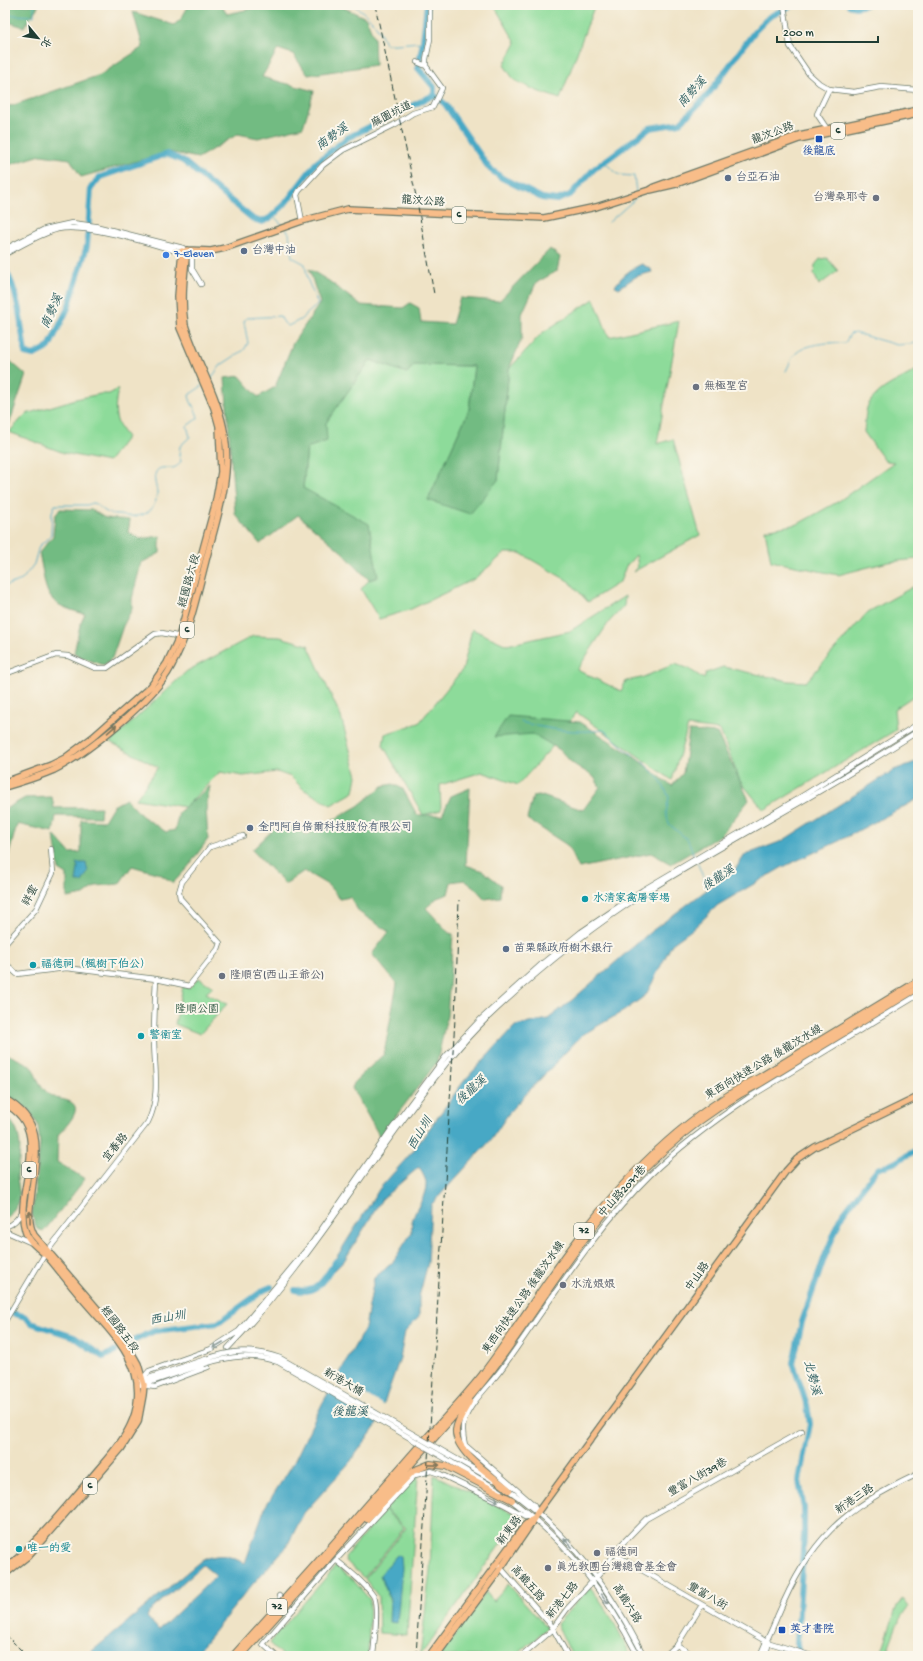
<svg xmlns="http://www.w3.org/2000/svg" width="923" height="1661" font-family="'Gochi Hand','LXGW WenKai TC',sans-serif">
<rect width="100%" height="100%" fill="#fbf7ec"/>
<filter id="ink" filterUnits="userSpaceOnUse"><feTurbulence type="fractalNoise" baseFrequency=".025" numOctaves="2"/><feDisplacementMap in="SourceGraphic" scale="8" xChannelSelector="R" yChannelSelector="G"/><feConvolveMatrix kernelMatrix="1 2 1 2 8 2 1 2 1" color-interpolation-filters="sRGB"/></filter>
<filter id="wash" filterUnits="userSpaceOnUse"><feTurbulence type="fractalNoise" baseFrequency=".012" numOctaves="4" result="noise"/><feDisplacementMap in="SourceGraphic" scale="16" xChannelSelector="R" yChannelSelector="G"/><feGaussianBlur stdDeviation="0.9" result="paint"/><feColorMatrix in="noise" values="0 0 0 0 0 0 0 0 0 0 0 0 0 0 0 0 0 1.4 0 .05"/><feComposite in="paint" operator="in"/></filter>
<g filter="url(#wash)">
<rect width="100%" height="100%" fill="#efe3c6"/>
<path fill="#8ddb9a" stroke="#568c67" d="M497,5H592L594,7L560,99L537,91L514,80L504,65L516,43L495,7Z
M827,258L838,271L819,285L814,274L815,265L820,259Z
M594,299L609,337L679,321L657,444L673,439L700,535L633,572L638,566L636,555L626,566L620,582L588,602L570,582L520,553H505L474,579L409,610L379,619L361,589L369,580L378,577L303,489L307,448L370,360L407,373L414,365L474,366L469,410L428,500L498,480L509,369L542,333Z
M918,369V559L888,562L838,575L771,561L765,530L798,524L839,501L894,462L885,461L864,432C865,424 865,412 868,405C879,386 902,380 918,369Z
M118,389C114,409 113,421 127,437L108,462L64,453L9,432L26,414L76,399L100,394H109Z
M918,584V693L894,709L896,730L764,810L740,781L720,730L688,726L672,780L576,712L552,747L518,785L482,772L440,785L441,810L423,815L383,745L385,734L419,723L463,669L472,629L507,645L570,631L625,596L624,606L609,622L577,670L621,691L626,681L641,678L675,664L689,669L704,679L706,673L723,667L789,681L806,682L868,612Z
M253,636L280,637L308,645L341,717L357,776L354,792L331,805L303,789L291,777L277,772L243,776L220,772L185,807L136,799L158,767L110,742L187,671Z
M199,978L213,987L206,993L227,1004L200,1034L175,1024L183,987L189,988Z
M434,1475L517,1515L515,1524L420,1656L430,1570Z
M418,1476L407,1635L379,1633L378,1596L365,1579L406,1528L385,1509L406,1485Z
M385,1510L404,1528L364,1578L346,1561L345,1557Z
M336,1566L354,1581L370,1600L368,1656H283L269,1643Z
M508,1584L547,1628L516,1656H439L486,1592L493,1601Z
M590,1587C607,1608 619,1631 631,1656H572L557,1624Z
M903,1598L909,1606L897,1625L886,1654L882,1651L897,1606Z"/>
<path fill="#72bb82" stroke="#487c5b" d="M5,5H39L24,27L5,21Z
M189,5H221L227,14L268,5L340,6L366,18L374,37L375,65L308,75L293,54L278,49L262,77L314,91L303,127L258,138L238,134L198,158L169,152L81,177L70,159L41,155L5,166V104L11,106L100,75L143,47L133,12L174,25L181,19Z
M550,249L560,257L557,271L536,283L522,314V338L509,369L498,480L470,514L428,500L469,410L474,366L414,365L407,373L370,360L326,423L327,441L307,448L303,488L369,524L378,577L369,580L342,552L298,515L260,544L235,514L225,378L240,376L258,397L275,387L293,343L320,303L309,269L329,281L360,305L403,308L410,303L419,308L421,322L452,324L460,298L499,301Z
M5,352L8,359L26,375L5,436Z
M60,509L92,510L105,518L130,520L128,532L141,539L160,536V553L141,563L132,599V609L123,626L112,658L104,665L83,658L74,653L80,625L85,614C40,603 48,591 39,553L53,536L55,516Z
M508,716L580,722L633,756L672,786L683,773L689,731L717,733L749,800L721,835L671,864L651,853L579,868L567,845L527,819L533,796L539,795L583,810L600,787L594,777L572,763L560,750L533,734L494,737Z
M393,784L403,789L417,815H442L451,796L470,788L466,865L483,871L501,885L500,897L485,899L474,887L464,880L451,882L448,894L437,898L426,908L449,933L453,934L447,1016L437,1062L380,1137L352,1088L355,1081L384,1054L397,984L372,954L389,932L359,912L350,897L340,899L328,885L304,871L285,884L252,850L278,825H289L307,835L358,806L383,786Z
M210,786L206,809L208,839L188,867L173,883L160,874L132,866L119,884L96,886L84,895L67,898V875L59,870L54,835L70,853L81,852V820L104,821L113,806L126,799L142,816L166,832L175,830L179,812Z
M52,797L54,808L101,807L100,817L56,816L53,832L17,824L5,869V809L25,798Z
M5,1053L32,1066C36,1077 42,1091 53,1097C57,1099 64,1099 68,1101C87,1107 64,1128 58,1135L57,1162L85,1179L44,1231L37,1229L32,1214L40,1144L38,1125L29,1110L5,1095Z
M5,1115C25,1132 20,1153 17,1176C17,1183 20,1191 19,1198C18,1204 12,1212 8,1218L5,1217Z"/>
<path fill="#46a8c5" stroke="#32727c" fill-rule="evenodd" d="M642,264L651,269L652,272L637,276L619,288L615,286C622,276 630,269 642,264Z
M918,761V799L839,841L783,867L718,905L694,928L672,944L646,995L624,1011L582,1035L511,1110L490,1141L431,1205L428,1263L419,1297V1317L405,1332L400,1358L376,1426L350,1462L304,1513L287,1546L252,1585L194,1656H86L203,1559C225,1553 225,1555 245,1563L265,1507L293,1464L322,1404L365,1328L374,1278L392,1263L412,1232C408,1214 427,1201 426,1182C425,1177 421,1171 419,1167L382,1199L344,1261L334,1271L331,1266L380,1188L413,1151L464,1081L515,1026L548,1019L572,1000L649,933L736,868L745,855L782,841L894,770ZM203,1565L216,1576L159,1630L147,1617L149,1612Z
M76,863H86L88,872L82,882H76L78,867Z
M398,1555L401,1557L402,1569L397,1623L389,1622L390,1600L380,1575L396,1556Z"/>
<path fill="#efe3c6" d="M335,1377L385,1406L381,1418L329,1388Z"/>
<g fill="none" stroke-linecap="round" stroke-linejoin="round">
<path stroke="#46a8c5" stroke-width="1" d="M353,5C366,12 381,29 385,44C398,45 410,42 423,42
M5,8L11,15L34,16V5
M604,162L619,175L634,176L636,192
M273,215L282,225
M609,222L635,199V197
M786,371C789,366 791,358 795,354C806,343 831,342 845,343L850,334L855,333L897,345L918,343
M209,381L221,365L244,350L248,343L244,322L246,318L280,316L284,323L288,326L300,320L318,304L308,281L305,264L292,257L289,233L286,229
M5,586L22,580L34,564L39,546L48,539L51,534L52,512L55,505H87L93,503C99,505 100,508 105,511C109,514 114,515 119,515C137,518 153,517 157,496C158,488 152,480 156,472C162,462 174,475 181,461L179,456L180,446L190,437L187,426L198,418C197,410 190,404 189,395L202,386
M521,722C549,730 575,733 604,730L625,749L644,763L661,781L669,797L666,813L669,824L688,840L695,858
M697,862L708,889"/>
<path stroke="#46a8c5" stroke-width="6" d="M427,5L423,42L418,68L434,87V95
M849,5L856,7L865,5
M5,269C19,293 21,325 25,353L34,355L49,347L68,308L87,246L91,188L100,177L167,154L183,161L253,219L262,222L270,218L284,205L316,163L347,138L434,95L445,104L489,168L502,178L542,198L557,200L570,195L594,169L650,128L680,123L707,96L755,31L769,17L792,5
M295,1290C319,1295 324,1278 336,1261
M5,1311L26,1317L31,1323L74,1337L103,1357L115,1351
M131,1342L154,1331L218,1323L264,1290L271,1287
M799,1656L797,1644L804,1534V1508L799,1481L810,1424L807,1405L793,1363L802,1322L825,1256L842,1215L877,1169L894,1163L918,1149"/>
</g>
</g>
<g filter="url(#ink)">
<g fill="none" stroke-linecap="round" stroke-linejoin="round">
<defs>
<path id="minor" d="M784,5L790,46L809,74L819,83L829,89L854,92L881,87L918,90
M417,62L426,66
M827,129L817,114L829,89
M302,221L297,195L299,191L323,165L343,150L394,125L413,113L433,107L442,88L426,66V59L430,39V5
M5,249L45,229L72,223L95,226L183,248
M187,250L192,258V269L201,284
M5,254C22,245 39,234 58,229C86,223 153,244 182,253
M5,674L56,655L68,656L95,668H107L155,634L162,633L181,637
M5,944L36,909L53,873L51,849
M5,963L17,974L66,968L156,979L189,986L218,949L220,943L180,898L179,892L182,882L210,847L243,836
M5,1227C14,1224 18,1218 23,1211
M5,1231L32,1243
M5,1321L45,1254L148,1122C161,1096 154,1066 154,1038C154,1019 155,999 156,979
M228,1348C298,1275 351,1189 412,1108C434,1079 457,1047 484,1021C533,974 588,929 646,892C736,836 830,789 918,731
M143,1380L203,1360
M141,1381L149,1371L211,1349L239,1331L312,1243L390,1131L446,1056L480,1020L544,962L581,932L643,890L799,798L918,724
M145,1384L204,1364
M141,1385L155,1387L208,1367
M439,1449L493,1480
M436,1453L500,1491
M507,1489C570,1533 610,1589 644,1656
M510,1499C567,1542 606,1593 638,1656
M537,1513L534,1505L465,1445C463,1437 462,1429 464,1421C471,1401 491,1384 503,1367C550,1302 593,1231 650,1175C680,1146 714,1121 748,1098L918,995
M614,1554L767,1642L812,1656
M336,1560C349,1571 365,1583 374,1597C379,1608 374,1643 373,1656
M499,1566L551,1625L568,1656
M279,1596L293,1610
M677,1645L694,1656
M252,1656H253
M276,1656L263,1644L336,1560L415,1475L431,1471L440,1474L505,1505L525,1516L534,1517
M522,1656L551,1631L567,1609L603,1570L615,1551L646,1519L802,1431
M665,1656L677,1645L702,1605
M760,1656C765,1643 772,1630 777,1617C810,1539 841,1510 918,1474
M765,1656L768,1646L767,1642"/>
<path id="major" d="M650,190L676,184L799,139L918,114
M182,253L187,250L211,251L225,248L302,221L348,209L544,218L596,207L649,190L654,187L799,135L918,110
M5,782L51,765L65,758L93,737L151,686L167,663L179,637L215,505L221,472L219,426L214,408L180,328L178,296L182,251
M5,787C21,782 38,777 54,770C86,754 155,699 171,667C191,631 198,589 209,549C219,513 231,474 225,436C219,397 197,363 185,325C181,300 184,275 187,250
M5,1099C48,1123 35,1158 31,1199C29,1212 28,1223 34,1235L125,1341L138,1364L144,1385L143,1395L138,1422L121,1449L52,1529L28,1556L5,1574
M5,1104C56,1130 13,1190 25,1230C28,1242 40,1249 48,1257C58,1269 68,1282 79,1295C98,1318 126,1343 135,1373C140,1390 138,1410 130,1426C121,1445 104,1462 90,1479C63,1510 37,1543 5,1569
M429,1656L525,1525L532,1519
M436,1656L501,1568L529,1527L537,1513L786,1171L797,1159L815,1147L918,1097"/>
<path id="highway" d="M469,1402C465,1410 457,1420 456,1430C454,1452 494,1477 509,1490
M367,1519L413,1471L430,1464L446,1466L512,1500
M321,1558C354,1520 388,1482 421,1444C442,1421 463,1399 482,1375C516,1330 545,1282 579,1238C627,1174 688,1114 760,1077L918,981
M325,1562C359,1522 394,1483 429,1444C449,1421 470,1399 489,1374C530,1321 564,1261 608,1209C650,1159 703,1112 761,1083L918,988"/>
</defs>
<use href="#minor" stroke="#687767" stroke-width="6"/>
<use href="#major" stroke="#687767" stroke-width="8"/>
<use href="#highway" stroke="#687767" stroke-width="8"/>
<use href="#minor" stroke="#fff" stroke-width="4.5"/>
<use href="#major" stroke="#f8bd89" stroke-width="5.5"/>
<use href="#highway" stroke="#f8bd89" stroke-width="6"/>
<path stroke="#1f3d34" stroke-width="1" stroke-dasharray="6 3" stroke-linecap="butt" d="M375,5L416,196L434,294
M5,1634L27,1656
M416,1656L455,1019L459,900"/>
<defs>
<path id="minor-bridge" d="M203,1360C232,1350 251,1348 280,1358L439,1449
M204,1364C231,1356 251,1353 278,1362L436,1453"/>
<path id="highway-bridge" d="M233,1656L321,1558
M241,1656L325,1562"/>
</defs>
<use href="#minor-bridge" stroke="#687767" stroke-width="6" stroke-linecap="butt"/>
<use href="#highway-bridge" stroke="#687767" stroke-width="8" stroke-linecap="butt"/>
<use href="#minor-bridge" stroke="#fff" stroke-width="4.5"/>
<use href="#highway-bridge" stroke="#f8bd89" stroke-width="6"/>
</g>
<defs><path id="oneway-shaft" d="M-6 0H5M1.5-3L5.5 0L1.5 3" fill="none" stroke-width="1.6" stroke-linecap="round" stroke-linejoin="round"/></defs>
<g stroke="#81775a">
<use href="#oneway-shaft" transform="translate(112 729) rotate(-41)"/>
<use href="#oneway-shaft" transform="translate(30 1217) rotate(-91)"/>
<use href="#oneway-shaft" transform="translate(434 1465) rotate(1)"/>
</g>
<g stroke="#8f9e9a">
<use href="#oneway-shaft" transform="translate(218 1345) rotate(150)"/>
<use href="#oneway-shaft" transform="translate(493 1499) rotate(26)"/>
<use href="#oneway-shaft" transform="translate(568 1543) rotate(-134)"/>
<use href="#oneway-shaft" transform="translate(605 1599) rotate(55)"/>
</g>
</g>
<g fill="#1a4fb4" stroke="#fbf7ec" stroke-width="1.5">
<rect x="815" y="135" width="8" height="8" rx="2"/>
<rect x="778" y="1626" width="8" height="8" rx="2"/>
</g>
<g fill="#5c6f8a" stroke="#fbf7ec" stroke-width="1.5">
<circle cx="728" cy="178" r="4"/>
<circle cx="244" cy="251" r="4"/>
<circle cx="250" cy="828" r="4"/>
<circle cx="506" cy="949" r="4"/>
</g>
<g fill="#6b7280" stroke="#fbf7ec" stroke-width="1.5">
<circle cx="876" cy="198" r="4"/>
<circle cx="696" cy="387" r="4"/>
<circle cx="222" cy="976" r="4"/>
<circle cx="563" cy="1285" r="4"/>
<circle cx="597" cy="1553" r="4"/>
<circle cx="548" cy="1568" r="4"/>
</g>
<circle fill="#3f7fe0" stroke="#fbf7ec" stroke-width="1.5" cx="166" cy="255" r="4"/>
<g fill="#0f9aa8" stroke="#fbf7ec" stroke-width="1.5">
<circle cx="585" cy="899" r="4"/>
<circle cx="33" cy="965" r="4"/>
<circle cx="141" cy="1036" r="4"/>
<circle cx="19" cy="1549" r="4"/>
</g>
<g text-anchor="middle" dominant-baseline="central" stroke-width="4" stroke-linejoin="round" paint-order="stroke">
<g fill="#fbf7ec" stroke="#61756b" stroke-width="1">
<rect x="831" y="123" width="14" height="16" rx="3"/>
<rect x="452" y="207" width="14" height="16" rx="3"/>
<rect x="180" y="622" width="14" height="16" rx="3"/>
<rect x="22" y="1162" width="14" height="16" rx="3"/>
<rect x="574" y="1223" width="20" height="16" rx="3"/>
<rect x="83" y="1478" width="14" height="16" rx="3"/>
<rect x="267" y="1599" width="20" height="16" rx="3"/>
</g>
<g font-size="10" font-weight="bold" fill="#1f3d34">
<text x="838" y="131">6</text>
<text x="459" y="215">6</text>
<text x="187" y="630">6</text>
<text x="29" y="1170">6</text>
<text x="584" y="1231">72</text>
<text x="90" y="1486">6</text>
<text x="277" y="1607">72</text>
</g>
<g font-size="11" fill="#1f3d34" stroke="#fbf7ec">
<text transform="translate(392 115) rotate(-27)">麻園坑道</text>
<text transform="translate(773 134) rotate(-20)">龍汶公路</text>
<text transform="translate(423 202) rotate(4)">龍汶公路</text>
<text transform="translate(190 581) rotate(-75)">經國路六段</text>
<text transform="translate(31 896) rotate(-61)">祥雲</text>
<text transform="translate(764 1063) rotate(-31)">東西向快速公路 後龍汶水線</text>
<text transform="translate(116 1148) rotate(-51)">宜春路</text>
<text transform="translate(623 1192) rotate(-48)">中山路2071巷</text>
<text transform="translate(698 1277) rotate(-54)">中山路</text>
<text transform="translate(524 1298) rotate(-55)">東西向快速公路 後龍汶水線</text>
<text transform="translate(119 1330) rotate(53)">經國路五段</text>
<text transform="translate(343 1383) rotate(30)">新港大橋</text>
<text transform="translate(698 1478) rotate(-30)">豐富八街39巷</text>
<text transform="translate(855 1500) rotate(-34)">新港三路</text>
<text transform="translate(510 1531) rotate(-53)">新東路</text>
<text transform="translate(527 1584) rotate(48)">高鐵五路</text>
<text transform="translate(707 1597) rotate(30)">豐富八街</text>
<text transform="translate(563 1601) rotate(-51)">新港七路</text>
<text transform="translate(626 1604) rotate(58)">高鐵六路</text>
</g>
<g font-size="11" fill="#164399" stroke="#fbf7ec">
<text x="819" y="152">後龍底</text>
<text x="790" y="1630" text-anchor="start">英才書院</text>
</g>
<g font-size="11" fill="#4e5e75" stroke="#fbf7ec" text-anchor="start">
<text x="736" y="178">台亞石油</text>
<text x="252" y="251">台灣中油</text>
<text x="258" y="828">金門阿自倍爾科技股份有限公司</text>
<text x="514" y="949">苗栗縣政府樹木銀行</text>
</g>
<g font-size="11" fill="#5b616d" stroke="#fbf7ec" text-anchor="start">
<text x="868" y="198" text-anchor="end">台灣桑耶寺</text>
<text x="704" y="387">無極聖宮</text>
<text x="230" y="976">隆順宮(西山王爺公)</text>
<text x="571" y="1285">水流娘娘</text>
<text x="605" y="1553">福德祠</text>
<text x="556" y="1568">真光教團台灣總會基金會</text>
</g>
<g font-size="11" fill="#366cbe" stroke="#fbf7ec" text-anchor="start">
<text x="174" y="255">7-Eleven</text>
</g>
<g font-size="11" fill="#0d838f" stroke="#fbf7ec" text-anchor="start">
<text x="593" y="899">水清家禽屠宰場</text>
<text x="41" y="965">福德祠（楓樹下伯公）</text>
<text x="149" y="1036">警衛室</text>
<text x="27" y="1549">唯一的愛</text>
</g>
<g font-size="11" fill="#355d48" stroke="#fbf7ec">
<text x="197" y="1010">隆順公園</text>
</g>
<g font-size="12" font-style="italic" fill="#2b5d60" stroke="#fbf7ec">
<text transform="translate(693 93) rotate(-48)">南勢溪</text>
<text transform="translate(333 138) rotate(-36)">南勢溪</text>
<text transform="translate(53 312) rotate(-66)">南勢溪</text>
<text transform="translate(719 879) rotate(-33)">後龍溪</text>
<text transform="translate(472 1091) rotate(-42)">後龍溪</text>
<text transform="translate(421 1134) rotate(-59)">西山圳</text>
<text transform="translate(168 1319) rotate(-10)">西山圳</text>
<text transform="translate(811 1378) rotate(75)">北勢溪</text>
<text x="350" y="1413">後龍溪</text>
</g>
</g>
<rect width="923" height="1661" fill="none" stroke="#fbf7ec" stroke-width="20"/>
<g transform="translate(38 38) rotate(119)" stroke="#fbf7ec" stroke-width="3" paint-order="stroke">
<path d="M0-3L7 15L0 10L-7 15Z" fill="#1f3d34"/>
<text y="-6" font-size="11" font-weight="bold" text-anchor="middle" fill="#1f3d34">北</text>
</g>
<path d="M777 36v6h101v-6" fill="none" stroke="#1f3d34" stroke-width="2"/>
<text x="783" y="36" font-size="12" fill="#1f3d34" stroke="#fbf7ec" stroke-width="3" paint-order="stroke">200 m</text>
</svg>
